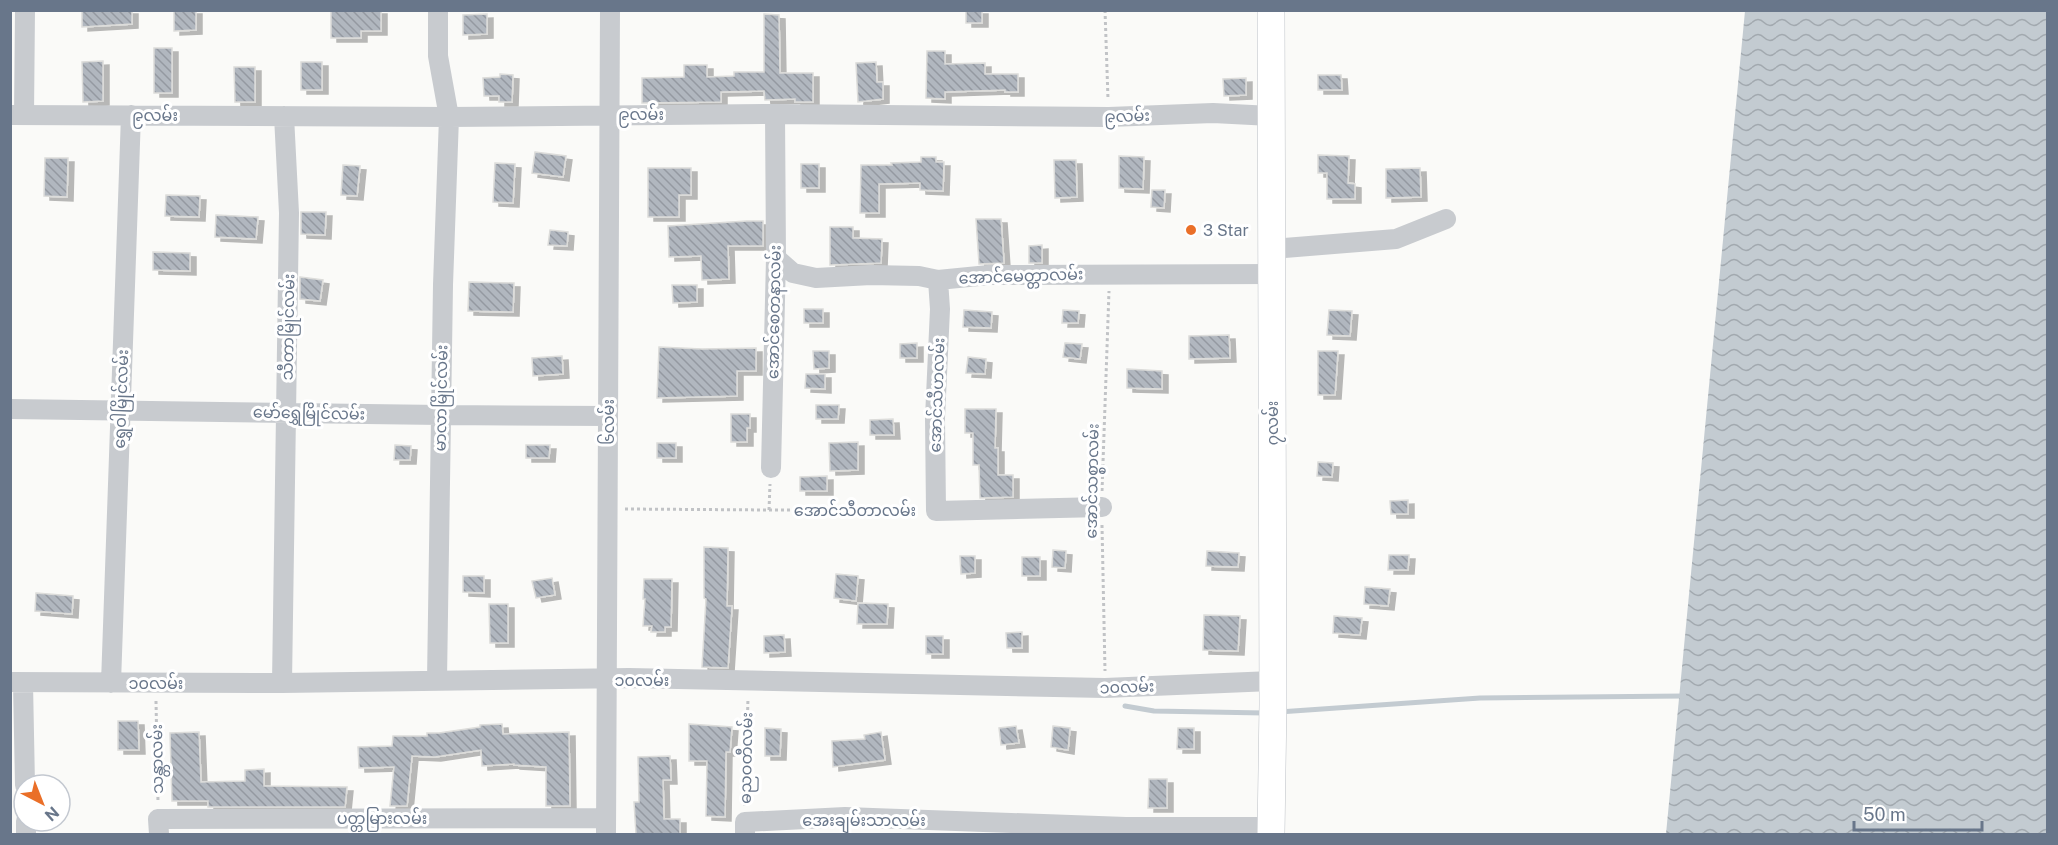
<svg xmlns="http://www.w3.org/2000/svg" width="2058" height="845" font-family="'Public Sans','Noto Sans Myanmar',sans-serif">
<defs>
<pattern id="water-waves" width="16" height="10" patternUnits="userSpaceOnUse" patternTransform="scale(1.5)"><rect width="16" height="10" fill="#c3cbd1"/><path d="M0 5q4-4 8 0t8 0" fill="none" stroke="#a2a9af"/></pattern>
<pattern id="building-back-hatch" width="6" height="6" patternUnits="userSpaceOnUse" patternTransform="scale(1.5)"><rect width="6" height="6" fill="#b1b7bf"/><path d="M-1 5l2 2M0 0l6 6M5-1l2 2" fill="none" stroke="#9499a1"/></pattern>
<filter id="shadow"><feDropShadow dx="6" dy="4" stdDeviation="0" flood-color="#0004"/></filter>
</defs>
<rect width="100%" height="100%" fill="#fafaf8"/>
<path fill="url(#water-waves)" d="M1745,11H2047V834H1666Z"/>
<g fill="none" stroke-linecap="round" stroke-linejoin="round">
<path stroke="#c3cbd1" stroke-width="5" d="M1125,706L1154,711L1264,713
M1279,712L1480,698L1684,696"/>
</g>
<path fill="url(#building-back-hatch)" stroke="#dcdcda" stroke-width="1.5" filter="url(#shadow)" d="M82,10H132V24L82,27Z
M174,10H196V30L174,31Z
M331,10H381V31H361V38H331Z
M966,10H982V23H966Z
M487,14V34L463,35V15Z
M764,14L779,15L780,73H813V102H795V99L765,100L764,91L721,92V102L642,103V78L684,77V65H707V77L734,76V72H764Z
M154,48H172V93H154Z
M927,51H945V64L985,63V74H1018V92H1005V90L945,92V99L926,98Z
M103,61V101L83,102L82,62Z
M301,62H322V90H301Z
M876,62L877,82H883V99L858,102L856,63Z
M234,67H255V102H235Z
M500,74L513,75L512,102H499V96H484L483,78L500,77Z
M1318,75H1341L1342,90H1318Z
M1246,78V95L1224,96L1223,79Z
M535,152L566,156L563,177L532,173Z
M1318,155L1349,156L1348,183L1355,184V199H1327V173H1318Z
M1119,156L1144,157L1143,189L1119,188Z
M921,157H936V162H944L943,191L920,190V183L879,184V213H860L861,165H892L891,163L921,162Z
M45,158H68L67,197L44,196Z
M1054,160H1076L1077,197L1055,198Z
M495,163L515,164L513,203L493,202Z
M801,164H819V188H801Z
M343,165L360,166L357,196L341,195Z
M648,168H691V195H679V217H648Z
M1420,168L1421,197L1386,198V169Z
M1152,190H1165L1164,208L1151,207Z
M166,195L200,196L199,217L165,216Z
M301,212H326L325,235L301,234Z
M216,215L258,217L256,239L215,237Z
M976,219H1001L1004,263L979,264Z
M747,221H763V246H728L729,279L702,280L701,256L669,257L668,226Z
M830,227H853V238L882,239L881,263L830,265Z
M550,230L568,232L567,246L548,245Z
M1042,245V263H1029V246Z
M153,252L190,253V271L153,270Z
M300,277L323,280L320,301L300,299Z
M469,282L514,283L513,312L468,311Z
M672,285H697V302L673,303Z
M804,309H823V323H804Z
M964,310L992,312L991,328L963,327Z
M1063,310L1079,311L1078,323H1062Z
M1329,310L1352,311L1350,336L1327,335Z
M1229,335L1230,358L1189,359V336Z
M917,343V358H900V344Z
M1065,343L1082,344L1080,359L1063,357Z
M659,347L702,349L756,348V371H737V396L657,398Z
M813,351H829V368L814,369Z
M1318,351H1338L1335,395H1318Z
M562,356L563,374L533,376L532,358Z
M968,357L986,359L985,374L966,373Z
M1127,369L1162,371V389L1127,388Z
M806,374H825V389L805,388Z
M816,405H839L838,419H816Z
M965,409H996L995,448H998V475H1013V497L980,498L979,465H973V433H965Z
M731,414H750V428H747V442H731Z
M893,419L894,435H870V420Z
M858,442V470L830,471L829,443Z
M657,443H676V458H657Z
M395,445L411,446L410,460H394Z
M526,445H550L549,458H526Z
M1318,462L1333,463L1332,477L1317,476Z
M827,476V491H800V477Z
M1408,500V514H1391L1390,501Z
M704,547L728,548L727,606H732L728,668L702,667L706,599L704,598Z
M1053,550L1066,551L1065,568L1052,567Z
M1207,551L1239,553L1238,567L1206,566Z
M1389,555H1409L1408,570H1388Z
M960,556H975V573L961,574Z
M1022,557H1040V576H1022Z
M836,574L858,576L856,601L834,598Z
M463,576H484V593L463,592Z
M552,578L555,595L536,598L532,581Z
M644,579H672L671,627H665V632H651L652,626H643L645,599H643Z
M1365,587L1390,589L1388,606L1364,604Z
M36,593L73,596L72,614L35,611Z
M858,603L888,604L887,624H857Z
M489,604H508V643H490Z
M1204,615L1240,616L1238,651L1203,650Z
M1334,616L1362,618L1360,635L1333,633Z
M1022,632V648H1007L1006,633Z
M784,635L785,652L764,653V636Z
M926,636H943V654H926Z
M118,721H138L139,750H118Z
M502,724L503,734L569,732L570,806H546V767L514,765V764L482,766L481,750L435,757L412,756L407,806H390L394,767L359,768L358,747L392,746L393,736H427V733H439L480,727V725Z
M689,724L732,727L730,752H726L725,817L706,816L707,761H689Z
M1016,726L1019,743L1001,745L999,728Z
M1053,726L1070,728L1068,750L1051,747Z
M765,728L781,729L780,756H765Z
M1178,728H1194V749H1177Z
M199,732L201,782L245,781V770L264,769V786L347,787L345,807H208V801H172L170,733Z
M881,732L885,760L833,767L832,741L865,739L864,735Z
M670,756L671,780H663L664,819H680V834H636L634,802H639L638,757Z
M1149,779H1167V808H1148Z"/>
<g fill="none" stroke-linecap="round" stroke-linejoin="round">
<defs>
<path id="secondary" d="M1271,834L1273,704L1271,10"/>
</defs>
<use href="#secondary" stroke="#bcc0c6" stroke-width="28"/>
<path stroke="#c1c3c6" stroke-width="3" stroke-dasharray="3 3" stroke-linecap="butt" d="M1105,10L1108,99
M1102,491L1109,291
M625,509L919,511
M769,510L770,484
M1102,525L1105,671
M156,701L158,802
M745,806L748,698"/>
<path stroke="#c8cbcf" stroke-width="20" d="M10,115L449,117L775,114L1109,117L1213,113L1271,116
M24,115L25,10
M1272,249L1396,239L1446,219
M776,258L793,273L816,278L871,275L919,276L938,280L989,275L1273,274
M938,280L940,309L935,418L936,511L1102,507
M10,409L441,415L608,416
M771,468L776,258L775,114
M437,680L443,285L449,117L438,56V10
M10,682L282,683L629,678L1105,688L1272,681
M23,683L25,785
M111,683L131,115
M282,683L289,213L284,116
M26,821V834
M159,834L158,819L606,818
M606,834L610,10
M745,834V822L845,817L1126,827H1271"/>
<use href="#secondary" stroke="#fff" stroke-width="27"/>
</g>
<circle fill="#ea6f28" stroke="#fff" stroke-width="2" cx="1191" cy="230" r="6"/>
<g text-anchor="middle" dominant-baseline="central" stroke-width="6" stroke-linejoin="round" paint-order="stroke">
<g font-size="16" fill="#68768a" stroke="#fff">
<text x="641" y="114">၉လမ်း</text>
<text x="155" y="115">၉လမ်း</text>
<text transform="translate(1127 116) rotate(-2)">၉လမ်း</text>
<text transform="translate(1021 276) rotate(-2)">အောင်မေတ္တာလမ်း</text>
<text transform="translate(774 312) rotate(-89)">အောင်စေတနာလမ်း</text>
<text transform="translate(288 327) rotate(-89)">သီတာမြိုင်လမ်း</text>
<text transform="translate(937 395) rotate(-88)">အောင်သီဟလမ်း</text>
<text transform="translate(441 398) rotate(-89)">မာလာမြိုင်လမ်း</text>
<text transform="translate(121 399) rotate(-88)">ရွှေဝါမြိုင်လမ်း</text>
<text transform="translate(309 413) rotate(1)">မော်ရွှေမြိုင်လမ်း</text>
<text transform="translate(608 422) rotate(-90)">၆လမ်း</text>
<text transform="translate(1272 423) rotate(-90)">၇လမ်း</text>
<text transform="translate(1092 481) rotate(-89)">အောင်သစ္စာလမ်း</text>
<text x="855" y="510">အောင်သီတာလမ်း</text>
<text x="642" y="680">၁၀လမ်း</text>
<text x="156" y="683">၁၀လမ်း</text>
<text transform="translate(1127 687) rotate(-2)">၁၀လမ်း</text>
<text transform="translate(746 758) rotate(-89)">ဓညဝတီလမ်း</text>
<text transform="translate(157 759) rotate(-91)">သန္တာလမ်း</text>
<text x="382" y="818">ပတ္တမြားလမ်း</text>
<text x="864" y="820">အေးချမ်းသာလမ်း</text>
</g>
<g font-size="16" fill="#68768a" stroke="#fff" text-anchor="start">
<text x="1203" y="230">3 Star</text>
</g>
</g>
<rect width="2058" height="845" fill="none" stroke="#68768a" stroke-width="24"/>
<g transform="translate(42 803) rotate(138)"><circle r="28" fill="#ffffff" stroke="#c3c8d0" stroke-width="1.5"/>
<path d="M0-4.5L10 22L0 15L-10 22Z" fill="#ea6f28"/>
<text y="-9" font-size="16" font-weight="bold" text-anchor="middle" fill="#68768a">N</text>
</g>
<path d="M1854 821v9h128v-9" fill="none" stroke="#68768a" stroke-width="3"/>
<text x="1863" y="821" font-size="18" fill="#68768a" stroke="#ffffff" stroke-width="4.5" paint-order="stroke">50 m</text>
</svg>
